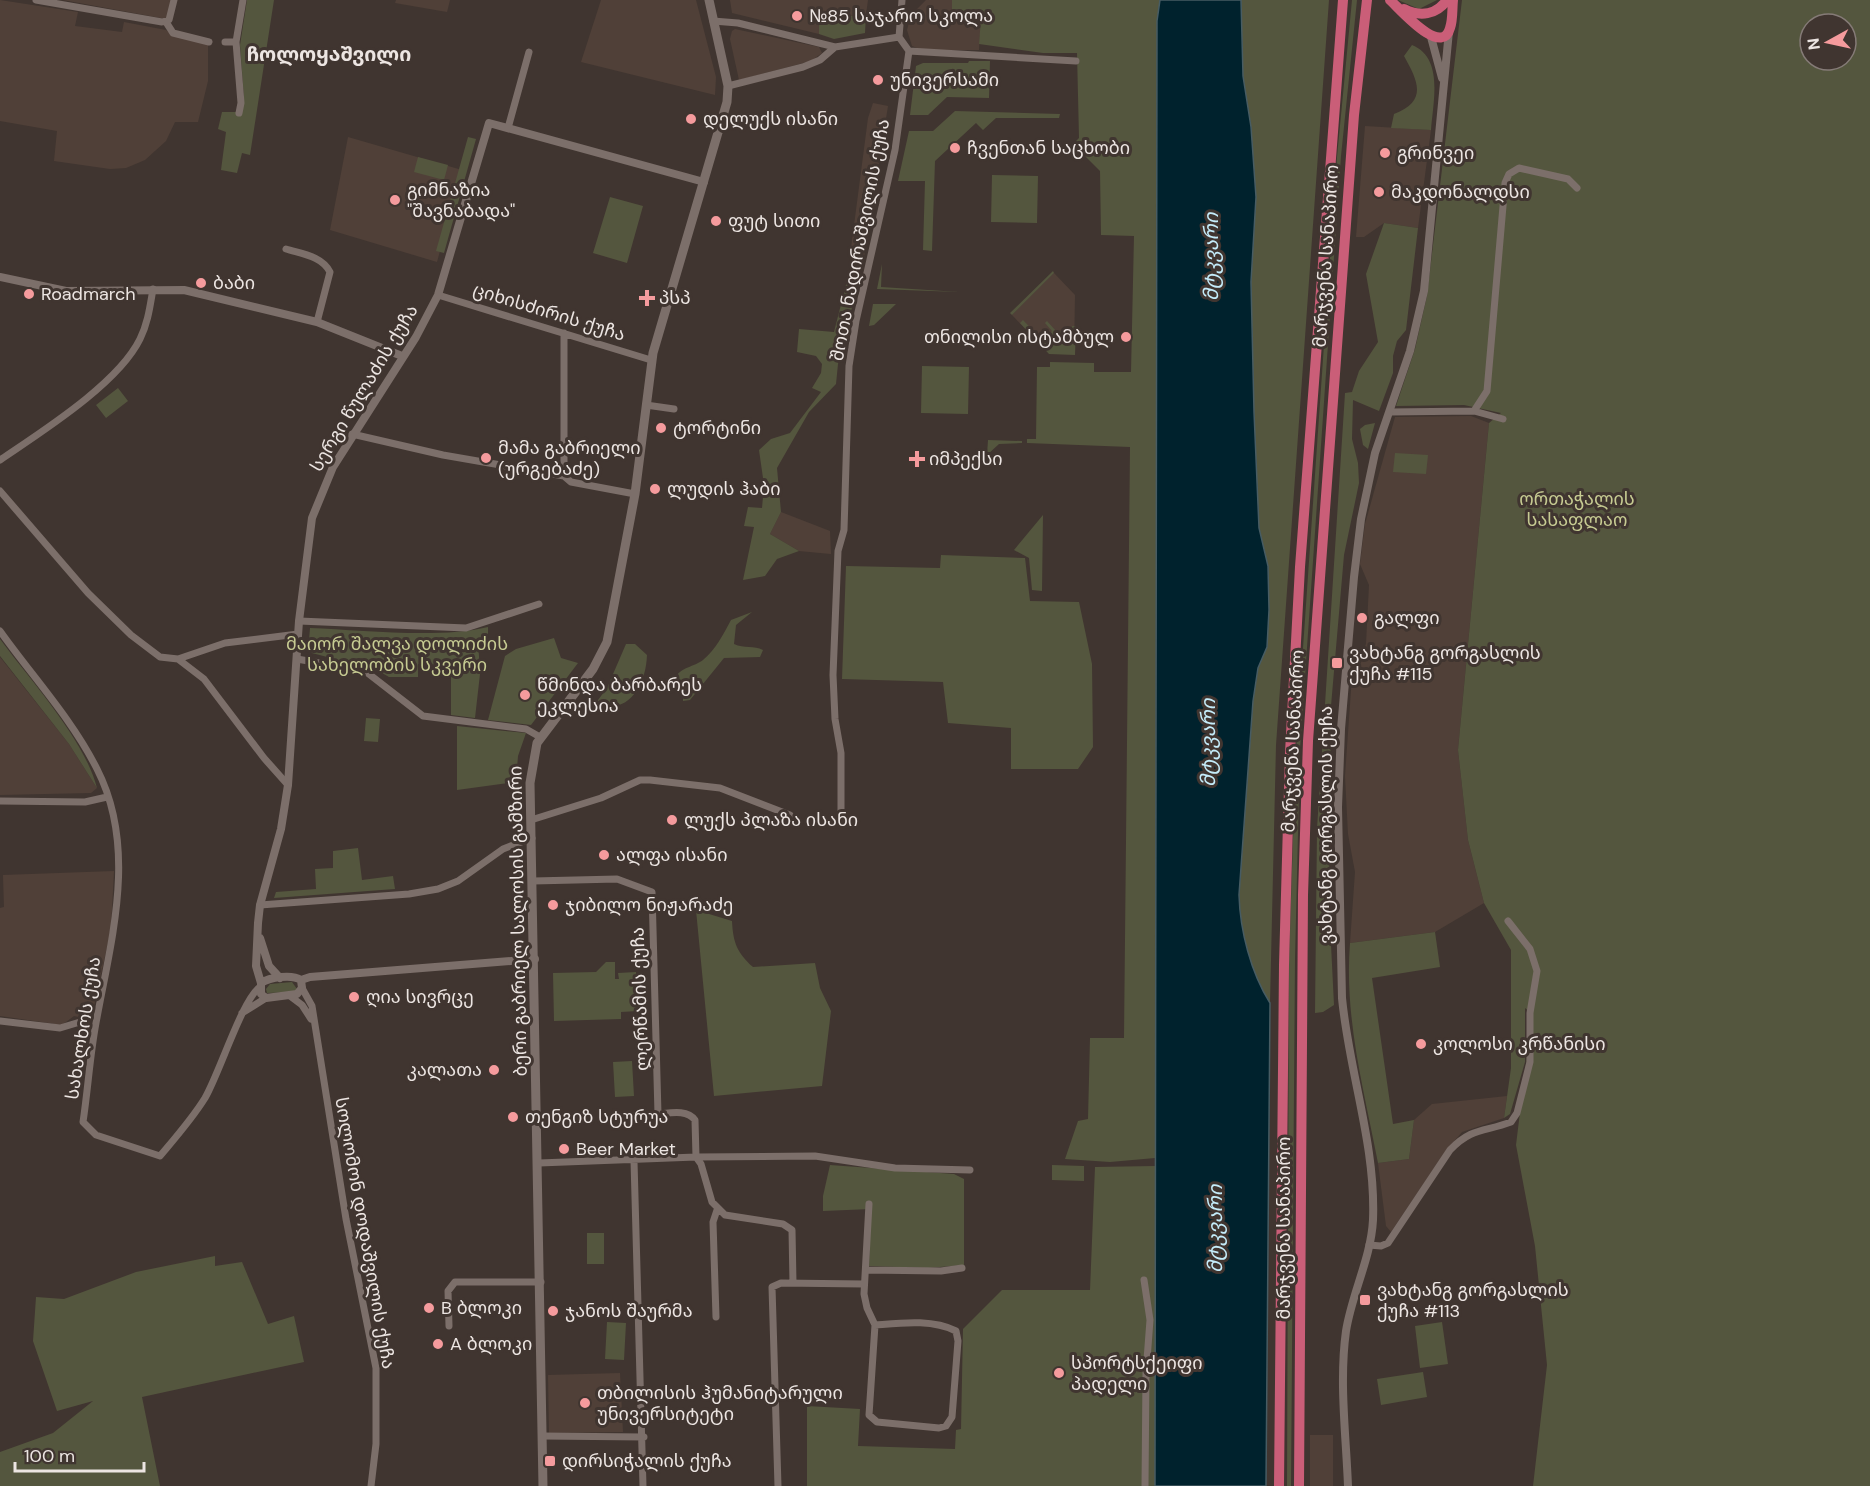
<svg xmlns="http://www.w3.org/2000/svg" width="1870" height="1486" font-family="'DM Sans','Noto Sans Georgian',sans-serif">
<rect width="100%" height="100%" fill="#403530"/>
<path fill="#504038" d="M0,0L78,12L75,26L122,32L124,22L166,30L174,36L208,44V81L198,122H175L166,141L145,160L126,168L110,169L54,161L57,131L0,121Z
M63,0H172L166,19Z
M396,0H450L447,12L395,3Z
M601,0H696L716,77L715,95L581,62Z
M730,0H868L866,15L819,18V34L732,13Z
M926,0H952L953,16L981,17L979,50H922L912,46L907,30L911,15Z
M735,29L819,47L822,53L811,61L739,80L730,39L732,31Z
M873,103L888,106L864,259L850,256L868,118Z
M1365,126L1431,130L1418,228L1384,223L1364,237H1356Z
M348,137L462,170L437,262L330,230Z
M1054,273L1075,295L1074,352L1046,351L1012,315Z
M1471,416L1489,423L1458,750L1468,840L1484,903L1435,932L1350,943L1355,872L1348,834L1345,776L1352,676L1366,644L1369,585L1360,564L1365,524L1395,417Z
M781,512L830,531L831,554L799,551L770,534Z
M0,657L69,744L97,788L91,793L0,795Z
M114,871L111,929L91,1020L74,1016L62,1025L0,1016V908L4,907L3,875Z
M1507,1096L1504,1118L1462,1132L1445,1152L1391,1232L1386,1226L1378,1163L1409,1159L1414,1120L1432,1104Z
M620,1373L623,1432L549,1433L548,1375Z
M1310,1435H1333V1486H1310Z"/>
<path fill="#54563e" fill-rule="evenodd" d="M247,0H274L250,155L242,153L237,173L221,170L226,132L218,129L222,112H241L244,98L240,45Z
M952,0H1160L1157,21L1155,1158L1110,1162L1065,1159L1078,1121L1088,1119L1090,1038H1124L1130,447L1027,443V439H1036L1037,367H1050V362L1094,363V372H1131L1134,236L1101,235L1100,171L1073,144L1079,138L1077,53H1043L979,44L981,18L952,16Z
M1241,0H1329L1276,745L1270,1003C1251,973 1240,931 1239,895L1253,701L1258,668L1267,647L1269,610L1268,566L1259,528L1254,412L1251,282L1256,197L1251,127L1243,76Z
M1352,0H1357L1341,156L1300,749L1295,959L1291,1486H1287L1289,960L1296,749L1337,157Z
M1398,0H1437L1419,9Z
M1462,0H1870V1486H1533L1547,1365L1535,1246L1516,1145L1532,1014L1525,1008V1062L1510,1114L1504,1118L1511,1068V950L1484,903L1468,840L1458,750L1489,423L1501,413L1464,405L1396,406L1415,349L1427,296ZM1810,24H1846V60H1810Z
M866,15L865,33L834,39L819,34V18Z
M1412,45C1444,58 1433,102 1431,130L1391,128L1394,114C1428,101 1418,81 1404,56Z
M969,61H990L989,98L947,97L928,115H910L916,66L923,63H968Z
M955,111L1060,114L1059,118H996L983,130L976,123L935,161L932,251L923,250L925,181H898L909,131H933Z
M468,137L476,139L444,253L436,251Z
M418,157L448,165L444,180L414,172Z
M992,175L1038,176L1037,223L991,222Z
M610,197L643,206L627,263L593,253Z
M1384,223L1418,228L1406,330L1397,341L1393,356V373L1379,411L1353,400L1352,439L1358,463L1359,483L1344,555L1331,706L1329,904L1334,1005L1323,1012L1315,1013L1317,829L1345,393L1352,392L1359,371L1378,342L1366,274Z
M853,257L864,259L838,364L836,384L809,412L777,468L781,512L770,534L799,551L777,559L765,576L743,580L754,527L744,526L748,507L762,508L764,485L759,450L771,439L790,433L821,392L812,388L821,373L822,364L816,356L797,352L799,329L834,332Z
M882,264L881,287L959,292L877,289Z
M1053,271L1054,273L1012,315L1010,313Z
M873,304H896L874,325L869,326Z
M1023,320L1043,341L1052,331L1045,323L1047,321L1056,331H1072V326H1076L1075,355L1049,354L1020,323Z
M922,366L969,367L968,414L921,413Z
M118,388L128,401L106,418L96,405Z
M1375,423L1368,449L1363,445L1360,429L1365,425Z
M988,440L1022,441V443L999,444L987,455Z
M1395,453L1428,455L1426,474L1393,472Z
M1043,515L1042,591L1032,590L1029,558L1014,550Z
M941,555L1025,558L1030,601L1079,602L1092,664L1093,747L1078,769H1011V728L948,723L943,682L842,679L846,566L940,568Z
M752,612L736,625L734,644C744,649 754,645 763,650L760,657L724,658L690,700L683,701V691L675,678C681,667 694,667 703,660C716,649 723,635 731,620Z
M488,627V635L478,639L480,674L475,718L451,715V665L418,664V677H389L377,670L308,652L310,628C362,630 439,639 488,627Z
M554,638L561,658L578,663L531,725L488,720L505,656L516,649Z
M0,639C30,680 85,740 97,788L69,744L0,656Z
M626,644H635L647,655C646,684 630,714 598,705V700L607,688Z
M366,718L380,719L378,742L364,741Z
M457,726L526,733L518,756L516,782L457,790Z
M358,848L362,880L393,876L395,889L274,898L276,892L316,889L315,869L333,868V851Z
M696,910L732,921C733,942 737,953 753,967L815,963L820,988L831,1011L822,1086L714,1096Z
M1435,932L1440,967L1372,978L1393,1124L1414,1120L1409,1159L1378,1163C1364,1090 1344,1018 1350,943Z
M606,962H615V979H619L618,973L636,972L638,1011L621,1012V1019L554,1021L553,973L596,972Z
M292,982L297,989L294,992L267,993L266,989L270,984Z
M632,1061L634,1096L615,1097L613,1062Z
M830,1165L954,1174L964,1179V1265L928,1268L869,1266L871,1209L823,1211V1196Z
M1052,1165L1084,1166V1181L1052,1180Z
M1155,1166V1486H807V1406L860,1409L858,1446L955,1449L956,1430L961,1429L963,1329L1002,1290H1090L1095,1167Z
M587,1233H604V1264H587Z
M215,1256V1266L242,1262L268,1324L294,1316L304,1362L142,1397L160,1486H0V1452L53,1433L93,1401L57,1411L33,1341L36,1297L64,1299L136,1272Z
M607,1322L626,1323L624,1360L605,1359Z
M1442,1322L1448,1364L1420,1368L1415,1326Z
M1423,1372L1427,1397L1381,1405L1377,1379Z"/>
<path fill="#00222d" stroke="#475c63" stroke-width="1.5" d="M1160,0H1241L1243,76L1251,127L1256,197L1251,282L1254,412L1259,528L1268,566L1269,610L1267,647L1258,668L1253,701L1239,895C1240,931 1251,973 1270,1003L1266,1486H1155L1157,21Z"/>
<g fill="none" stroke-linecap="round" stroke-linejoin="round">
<path stroke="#7c6f6a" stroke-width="7" d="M36,0L162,22L169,20L174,0
M713,21L738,23L835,47
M166,22L173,33L209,42
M899,37L902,0
M225,42H236
M909,51L1076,61
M728,86L803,67L820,60L835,47L899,37L909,51L895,150L856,321L849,366L844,530L838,551L833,675L835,719L841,753V811
M239,113L241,103L236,42L243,0
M508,128L529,52
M286,249C302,254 322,256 330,272L317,322
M438,295L651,360
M646,405L674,409
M1474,411L1503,419
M1390,412L1474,411L1487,391L1505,183L1509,174L1519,168L1568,179L1577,188
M352,434L443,455L564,476L571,482L635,494
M0,460C41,432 118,384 140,339C148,323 150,306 153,289
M564,476V333
M0,491L88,593L131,635L160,657L178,659L204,679L264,758L288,785
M299,621L466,628L539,604
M0,631C32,676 72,719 97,769C138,849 111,940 96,1023C90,1055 88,1089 83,1122L96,1135L160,1156C176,1137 192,1119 205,1098C220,1072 242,1000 260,987
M178,659L225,643L298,634
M297,659L365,671L423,716L526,729L540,737
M0,801L85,802L107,797
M531,820L601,798L640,780H650L720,788L790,815
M533,881L617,879L652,892L658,1114C670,1113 687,1109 695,1120L696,1157L815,1156L895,1168L970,1170
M260,905L409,894L438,889L458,881L503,849L532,838
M302,988L312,1006L346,1219L376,1368V1444L371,1486
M290,996L302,1005L311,1019
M242,1013L266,998
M0,1021L60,1028L80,1022
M634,1161L643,1486
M539,1163L696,1157L701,1164L712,1202L725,1215L783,1224L792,1230L793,1283
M869,1204L864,1294L867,1308L875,1325L869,1415L877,1422L939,1428L946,1426L952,1417L958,1341L956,1331C932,1319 901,1323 875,1325
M1369,1245L1381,1246L1388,1243L1450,1150C1472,1127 1485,1132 1511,1122L1517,1113L1530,1062V1013L1537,971L1530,949L1508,921
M867,1270L941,1271L962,1268
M1144,1280L1150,1320L1146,1373L1145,1486
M716,1317L713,1222L717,1210
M449,1326L448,1291L455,1282H541
M543,1436L644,1437
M778,1486L772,1287L781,1283L864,1284"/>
<path stroke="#7c6f6a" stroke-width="8" d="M1431,37L1442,78
M0,277L66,291L184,290L317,322L402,356
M260,938L269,966L280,978
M301,980L310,977L535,959
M261,983L256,966L258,923L260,905L281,829L288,785L299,621L312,518L333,467L416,337L438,295L489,123L704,182
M261,983V994L266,998L297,994L302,988L301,980
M261,983C270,977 292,974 301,980
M1348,1486C1346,1435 1339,1381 1346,1331C1352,1293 1371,1258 1373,1220C1376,1145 1349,1072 1342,998L1338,807L1341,729L1354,577L1361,519L1375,453L1410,351L1424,291L1449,31"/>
<path stroke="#7c6f6a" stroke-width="9" d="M543,1486L530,783L537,743L593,669L607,642L635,494L653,353L727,102L728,86L709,0"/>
<path stroke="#ca5e78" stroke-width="10" d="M1390,0C1400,9 1442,58 1450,28C1453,20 1452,9 1453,0
M1404,9C1420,17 1436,15 1447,0
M1279,1486L1284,965L1290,753L1300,567L1343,0
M1299,1486L1303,895L1308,741L1354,115L1367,0"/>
</g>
<g fill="#f59b9d" stroke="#403530" stroke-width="2">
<circle cx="797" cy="16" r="6"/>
<circle cx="878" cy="80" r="6"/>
<circle cx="691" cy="119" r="6"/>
<circle cx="955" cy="148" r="6"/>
<circle cx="1385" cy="153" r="6"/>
<circle cx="1379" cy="192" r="6"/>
<circle cx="395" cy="200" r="6"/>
<circle cx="716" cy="221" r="6"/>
<circle cx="201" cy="283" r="6"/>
<circle cx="29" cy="294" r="6"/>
<path d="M644 289h6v6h6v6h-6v6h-6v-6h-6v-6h6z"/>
<circle cx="1126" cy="337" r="6"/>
<circle cx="661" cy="428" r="6"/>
<circle cx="486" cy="458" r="6"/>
<path d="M914 450h6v6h6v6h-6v6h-6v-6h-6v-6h6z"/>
<circle cx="655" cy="489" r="6"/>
<circle cx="1362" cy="618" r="6"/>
<rect x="1331" y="657" width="12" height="12" rx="3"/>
<circle cx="525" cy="695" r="6"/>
<circle cx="672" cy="820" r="6"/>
<circle cx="604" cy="855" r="6"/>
<circle cx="553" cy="905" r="6"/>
<circle cx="354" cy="997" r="6"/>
<circle cx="1421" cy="1044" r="6"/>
<circle cx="494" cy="1070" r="6"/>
<circle cx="513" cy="1117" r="6"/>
<circle cx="564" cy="1149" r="6"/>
<rect x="1359" y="1294" width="12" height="12" rx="3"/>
<circle cx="429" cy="1308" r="6"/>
<circle cx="553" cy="1311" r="6"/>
<circle cx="438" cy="1344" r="6"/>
<circle cx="1059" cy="1373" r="6"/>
<circle cx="585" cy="1403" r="6"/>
<rect x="544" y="1455" width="12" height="12" rx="3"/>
</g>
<g text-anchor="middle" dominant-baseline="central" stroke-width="6" stroke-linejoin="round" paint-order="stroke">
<g font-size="18" fill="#ece5e2" stroke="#403530" text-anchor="start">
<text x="809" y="16">№85 საჯარო სკოლა</text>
<text x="890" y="80">უნივერსამი</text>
<text x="703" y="119">დელუქს ისანი</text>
<text x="967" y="148">ჩვენთან საცხობი</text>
<text x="1397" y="153">გრინვეი</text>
<text x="407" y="190">გიმნაზია<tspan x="407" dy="21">"შავნაბადა"</tspan></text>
<text x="1391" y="192">მაკდონალდსი</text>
<text x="728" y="221">ფუტ სითი</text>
<text x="213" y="283">ბაბი</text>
<text x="41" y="294">Roadmarch</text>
<text x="659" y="298">პსპ</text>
<text x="1114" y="337" text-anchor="end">თნილისი ისტამბულ</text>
<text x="673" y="428">ტორტინი</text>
<text x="498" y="448">მამა გაბრიელი<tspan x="498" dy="21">(ურგებაძე)</tspan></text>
<text x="929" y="459">იმპექსი</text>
<text x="667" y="489">ლუდის ჰაბი</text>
<text x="1374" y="618">გალფი</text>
<text x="1349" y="653">ვახტანგ გორგასლის<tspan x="1349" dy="21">ქუჩა #115</tspan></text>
<text x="537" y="685">წმინდა ბარბარეს<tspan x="537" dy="21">ეკლესია</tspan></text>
<text x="684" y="820">ლუქს პლაზა ისანი</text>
<text x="616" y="855">ალფა ისანი</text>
<text x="565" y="905">ჯიბილო ნიჟარაძე</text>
<text x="366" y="997">ღია სივრცე</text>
<text x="1433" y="1044">კოლოსი კრწანისი</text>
<text x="482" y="1070" text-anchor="end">კალათა</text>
<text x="525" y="1117">თენგიზ სტურუა</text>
<text x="576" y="1149">Beer Market</text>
<text x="1377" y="1290">ვახტანგ გორგასლის<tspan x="1377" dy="21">ქუჩა #113</tspan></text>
<text x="441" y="1308">B ბლოკი</text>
<text x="565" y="1311">ჯანოს შაურმა</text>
<text x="450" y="1344">A ბლოკი</text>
<text x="1071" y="1363">სპორტსქეიფი<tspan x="1071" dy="21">პადელი</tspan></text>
<text x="597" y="1393">თბილისის ჰუმანიტარული<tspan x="597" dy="21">უნივერსიტეტი</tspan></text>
<text x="562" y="1461">დირსიჭალის ქუჩა</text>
</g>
<g font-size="18" fill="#ece5e2" stroke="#403530">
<text transform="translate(860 240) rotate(-79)">შოთა ნადირაშვილის ქუჩა</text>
<text transform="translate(1326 256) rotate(-86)">მარჯვენა სანაპირო</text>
<text transform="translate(549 312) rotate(17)">ციხისძირის ქუჩა</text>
<text transform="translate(364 388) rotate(-59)">სერგი წულაძის ქუჩა</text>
<text transform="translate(1293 741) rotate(-87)">მარჯვენა სანაპირო</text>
<text transform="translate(1326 825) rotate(-90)">ვახტანგ გორგასლის ქუჩა</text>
<text transform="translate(518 921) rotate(-91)">ბერი გაბრიელ სალოსის გამზირი</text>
<text transform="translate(640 999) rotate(-92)">ლერწამის ქუჩა</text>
<text transform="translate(83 1028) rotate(-81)">სახალხოს ქუჩა</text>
<text transform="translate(1284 1228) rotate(-90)">მარჯვენა სანაპირო</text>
<text transform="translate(365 1233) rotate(80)">სოლომონ დოდაშვილის ქუჩა</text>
</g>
<g font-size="18" fill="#c6cb92" stroke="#403530">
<text x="1577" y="499">ორთაჭალის<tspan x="1577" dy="21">სასაფლაო</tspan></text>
<text x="397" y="644">მაიორ შალვა დოლიძის<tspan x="397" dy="21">სახელობის სკვერი</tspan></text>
</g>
<g font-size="20" font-weight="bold" fill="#ece5e2" stroke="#403530">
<text x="329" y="54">ჩოლოყაშვილი</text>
</g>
<g font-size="20" font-style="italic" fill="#c4ecfa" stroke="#403530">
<text transform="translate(1211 257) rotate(-90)">მტკვარი</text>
<text transform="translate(1208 743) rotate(-90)">მტკვარი</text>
<text transform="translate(1215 1229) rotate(-90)">მტკვარი</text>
</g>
</g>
<g transform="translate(1828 42) rotate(262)"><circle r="28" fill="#403530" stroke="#857b77" stroke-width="1.5"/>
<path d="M0-4.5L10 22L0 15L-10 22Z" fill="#f59b9d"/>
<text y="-9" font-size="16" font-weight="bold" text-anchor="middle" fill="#ece5e2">N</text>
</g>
<path d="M15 1462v9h129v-9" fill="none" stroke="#ece5e2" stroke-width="3"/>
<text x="24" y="1462" font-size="18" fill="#ece5e2" stroke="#403530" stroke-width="4.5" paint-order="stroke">100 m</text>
</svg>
